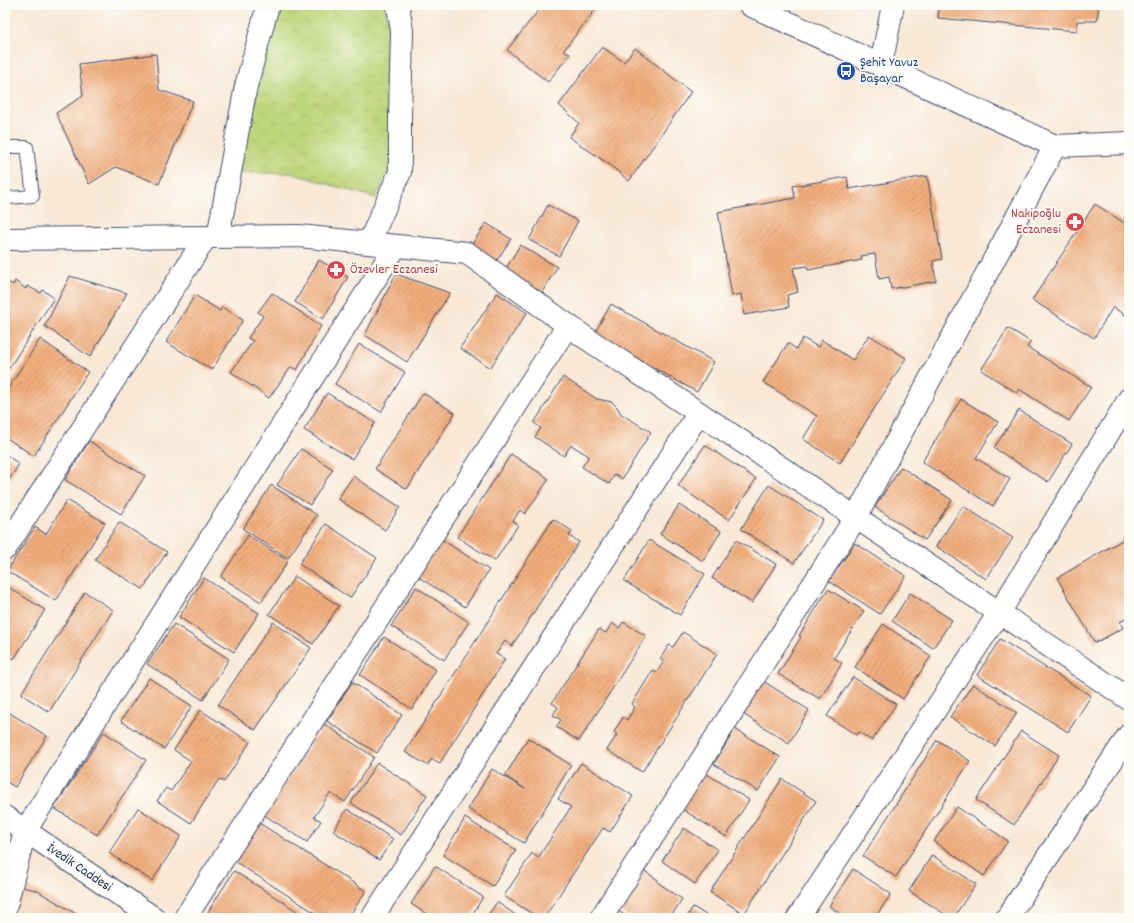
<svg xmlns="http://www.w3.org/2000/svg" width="1134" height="923" font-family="Dekko,sans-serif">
<defs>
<pattern id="park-crowns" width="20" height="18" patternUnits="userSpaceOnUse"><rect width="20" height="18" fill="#bfd67b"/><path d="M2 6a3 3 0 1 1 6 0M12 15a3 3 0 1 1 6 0" fill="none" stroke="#a4b86d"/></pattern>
<pattern id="building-hatch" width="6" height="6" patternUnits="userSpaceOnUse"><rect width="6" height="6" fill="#f2ae7b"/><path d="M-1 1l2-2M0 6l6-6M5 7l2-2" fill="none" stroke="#c38e68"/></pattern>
</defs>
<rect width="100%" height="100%" fill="#fdfcf7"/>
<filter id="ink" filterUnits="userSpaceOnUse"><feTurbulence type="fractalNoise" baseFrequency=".025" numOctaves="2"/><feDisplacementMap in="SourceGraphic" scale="8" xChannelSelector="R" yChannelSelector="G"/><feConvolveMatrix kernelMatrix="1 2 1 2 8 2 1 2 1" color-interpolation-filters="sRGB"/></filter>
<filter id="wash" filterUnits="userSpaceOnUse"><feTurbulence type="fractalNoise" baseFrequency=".012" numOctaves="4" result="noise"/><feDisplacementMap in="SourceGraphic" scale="16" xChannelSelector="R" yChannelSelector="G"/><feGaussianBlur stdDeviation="0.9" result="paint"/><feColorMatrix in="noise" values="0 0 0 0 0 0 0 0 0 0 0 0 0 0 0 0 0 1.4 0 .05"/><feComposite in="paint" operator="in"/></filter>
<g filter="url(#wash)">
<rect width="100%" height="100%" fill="#f8e8d5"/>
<path fill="url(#park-crowns)" stroke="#6d826c" d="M281,5H385L391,38V165L376,198L291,173H238L268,45Z"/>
<g id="blocks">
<path fill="url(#building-hatch)" d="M543,5H599L564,50L570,54L548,82L507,50Z
M939,5H1099L1097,21H1077V31L938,18Z
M602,47L624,62L635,48L691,92L629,181L610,165L569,137L579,123L559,105Z
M156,54L159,90L193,101L159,184L116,167L89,184L56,113L83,96L79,64Z
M927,176L942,259L933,261L936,281L891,289L889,277L879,279L875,254L861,256L862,260L808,270L807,266L793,268L798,292L787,295L789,307L744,315L741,294L732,296L718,212L795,198L793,186L847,177L849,189Z
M1095,204L1129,226V312L1126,316L1113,307L1094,338L1032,300Z
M548,205L578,221L559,256L529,240Z
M486,223L511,239L495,263L470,247Z
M520,245L557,267L541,294L504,272Z
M319,260L348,277L323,319L295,302Z
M396,274L450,293L407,362L365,335Z
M70,276L127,293L90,357L45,326Z
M5,280L13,285L15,281L26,289L27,286L41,293L43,290L54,298L6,373L5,372Z
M272,293L321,326L297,370L291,367L269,398L231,372L253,341L248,338L263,316L258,312Z
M497,293L527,313L490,368L460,348Z
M195,295L220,311L222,307L243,320L212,370L166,342Z
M611,304L714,362L697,392L594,334Z
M1008,328L1031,342L1027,347L1091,387L1069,421L1019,389L1017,393L981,370Z
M869,335L906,358L840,463L803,439L817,416L763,382L788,343L796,349L803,338L818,347L822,340L853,360Z
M40,339L88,372L34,456L5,437V393Z
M359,344L405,372L381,412L335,384Z
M563,377L597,399L612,402L617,407L621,414L651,432L622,479L615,474L609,484L582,467L589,456L571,445L564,456L535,437L541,428L534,423Z
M327,393L375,423L352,459L304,430Z
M423,393L455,413L407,489L375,469Z
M961,399L998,422L976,458L1010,479L993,506L922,462Z
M1019,410L1072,444L1048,482L994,448Z
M89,441L145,476L121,514L65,480Z
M705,445L756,479L729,520L678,486Z
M301,449L333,469L310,505L277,485Z
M5,454L19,464L5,486Z
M511,454L549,479L525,514L520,510L513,521L518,525L495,561L457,537Z
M901,467L952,500L925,540L875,507Z
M353,476L400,507L385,530L338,499Z
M271,485L317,515L288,558L243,529Z
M769,485L823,520L794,563L741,529Z
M67,500L105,523L56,601L7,571L35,527L46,534Z
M679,505L721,531L703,561L660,534Z
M963,506L1013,538L986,579L936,546Z
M553,519L572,531L569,536L579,542L512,646L505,641L496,654L505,659L440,763L432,759L427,765L405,752Z
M119,522L167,552L143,589L95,560Z
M326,524L377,558L350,598L299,564Z
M248,535L288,561L261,602L221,577Z
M1129,536V617L1120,622L1123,628L1095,643L1057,578Z
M441,539L489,570L465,607L417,576Z
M649,540L705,574L680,615L624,581Z
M736,540L776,564L752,603L712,578Z
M855,543L906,576L880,614L829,581Z
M295,576L339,606L313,644L269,614Z
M204,578L259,613L234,652L179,617Z
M5,585L45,610L14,659L5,653Z
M416,587L469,622L444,660L391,626Z
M828,589L864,611L834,658L842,663L820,699L778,674L801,637L799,636Z
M85,592L113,610L49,712L21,694Z
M910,593L952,620L933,648L892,621Z
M273,622L311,648L255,730L218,705Z
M623,622L646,636L579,741L556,727L561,720L553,715L558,707L552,703L599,629L606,633L612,623L619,628Z
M174,624L229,659L203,700L147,664Z
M883,624L931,656L903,699L855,667Z
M683,632L717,654L642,772L607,750L617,735L614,732L623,717L627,720L635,707L632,704L653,670L657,672L664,661L660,659L669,645L673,647Z
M384,637L436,670L412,709L360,675Z
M1000,639L1091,696L1068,732L977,675Z
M5,658L9,661L5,668Z
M853,677L896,704L872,741L859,732L856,735L827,716Z
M149,678L192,706L164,749L121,721Z
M763,681L809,710L789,743L743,714Z
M352,682L402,715L377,753L327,721Z
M973,684L1017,713L995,746L950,717Z
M5,710L47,736L15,787L5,781Z
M200,710L250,742L224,782L219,779L191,823L157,801L166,788L171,791L191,761L174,750Z
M324,724L374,757L345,802L330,793L314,817L321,821L307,842L264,815Z
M735,729L780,757L758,791L714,764Z
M1021,731L1059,755L1014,825L976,800Z
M104,732L146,760L97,835L54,808Z
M528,738L571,765L524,843L468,809L492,769L525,789L505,776Z
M937,740L970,761L896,877L863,856Z
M377,763L427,795L401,835L351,803Z
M581,763L633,796L610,832L603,828L544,918H539L504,896L532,853L538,858L571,807L558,799Z
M705,773L749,800L726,837L682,809Z
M782,779L816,801L744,914L710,892Z
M957,807L1008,841L984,876L934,841Z
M138,808L181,836L152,881L109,853Z
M347,809L393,839L379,860L333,831Z
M465,818L516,850L493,886L443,855Z
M256,821L366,891L348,918H323L231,859Z
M684,828L718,850L695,884L662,861Z
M932,855L976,884L953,918H951L909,891Z
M435,866L483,897L470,918H433L411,904Z
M853,869L891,894L875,918H847L829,906Z
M643,870L658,880L657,882L682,899L670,918H629L617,910Z
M234,871L283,902L307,918H210L206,915Z
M22,887L36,890L83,918H14Z
M497,902L520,918H486Z
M693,907L711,918H686Z
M816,914L822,918H814Z"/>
</g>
</g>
<g filter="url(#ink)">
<use href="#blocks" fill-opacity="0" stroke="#3c4b70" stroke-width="1"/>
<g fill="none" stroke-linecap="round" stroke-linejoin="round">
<defs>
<path id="service" d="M5,147H27L33,196L8,198L5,196"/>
<path id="minor" d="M881,65L893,5
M5,549L206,237
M5,909L25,831L396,246
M185,918L568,325
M372,918L699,413
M601,918L856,517L1055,146
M798,918L999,613L1129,399
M1007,918L1129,735"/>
<path id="tertiary" d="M750,5L1055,146L1129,143
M218,237L246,86L268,5
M5,239L299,236L467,253L583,336L1129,699
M369,243L400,172V117L402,31L398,5"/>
<path id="secondary" d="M5,817L154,918"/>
</defs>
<use href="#service" stroke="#3c4b70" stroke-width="14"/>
<use href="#minor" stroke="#3c4b70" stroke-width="24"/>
<use href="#tertiary" stroke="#3c4b70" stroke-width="24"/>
<use href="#secondary" stroke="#3c4b70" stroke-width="24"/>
<use href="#service" stroke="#fff" stroke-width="12"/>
<use href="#minor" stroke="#fff" stroke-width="22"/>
<use href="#tertiary" stroke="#fff" stroke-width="22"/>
<use href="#secondary" stroke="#fff" stroke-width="22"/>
</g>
</g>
<defs>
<symbol id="bus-disc" viewBox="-11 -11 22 22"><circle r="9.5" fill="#1a4fb4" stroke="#fdfcf7"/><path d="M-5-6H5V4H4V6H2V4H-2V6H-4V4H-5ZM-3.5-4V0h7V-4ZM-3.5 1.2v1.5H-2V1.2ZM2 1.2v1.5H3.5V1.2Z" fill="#fff"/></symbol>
<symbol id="pharmacy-disc" viewBox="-11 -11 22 22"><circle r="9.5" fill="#e0444e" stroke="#fdfcf7"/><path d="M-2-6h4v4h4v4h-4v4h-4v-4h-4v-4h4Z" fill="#fff"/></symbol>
</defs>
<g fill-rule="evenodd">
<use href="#bus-disc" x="835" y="60" width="22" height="22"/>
<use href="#pharmacy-disc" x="1064" y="211" width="22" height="22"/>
<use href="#pharmacy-disc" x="325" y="259" width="22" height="22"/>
</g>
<g text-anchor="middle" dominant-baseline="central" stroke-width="4" stroke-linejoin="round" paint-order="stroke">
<g font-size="14" fill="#164399" stroke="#fdfcf7" text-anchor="start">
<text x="860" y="63">Şehit Yavuz<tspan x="860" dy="16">Başayar</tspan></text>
</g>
<g font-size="14" fill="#be3a42" stroke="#fdfcf7" text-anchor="end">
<text x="1061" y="214">Nakipoğlu<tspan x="1061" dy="16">Eczanesi</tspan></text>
<text x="350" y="270" text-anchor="start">Özevler Eczanesi</text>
</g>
<g font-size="14" fill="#1b2f5e" stroke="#fdfcf7">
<text transform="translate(79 868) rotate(34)">İvedik Caddesi</text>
</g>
</g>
<rect width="1134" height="923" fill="none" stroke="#fdfcf7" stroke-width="20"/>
</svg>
